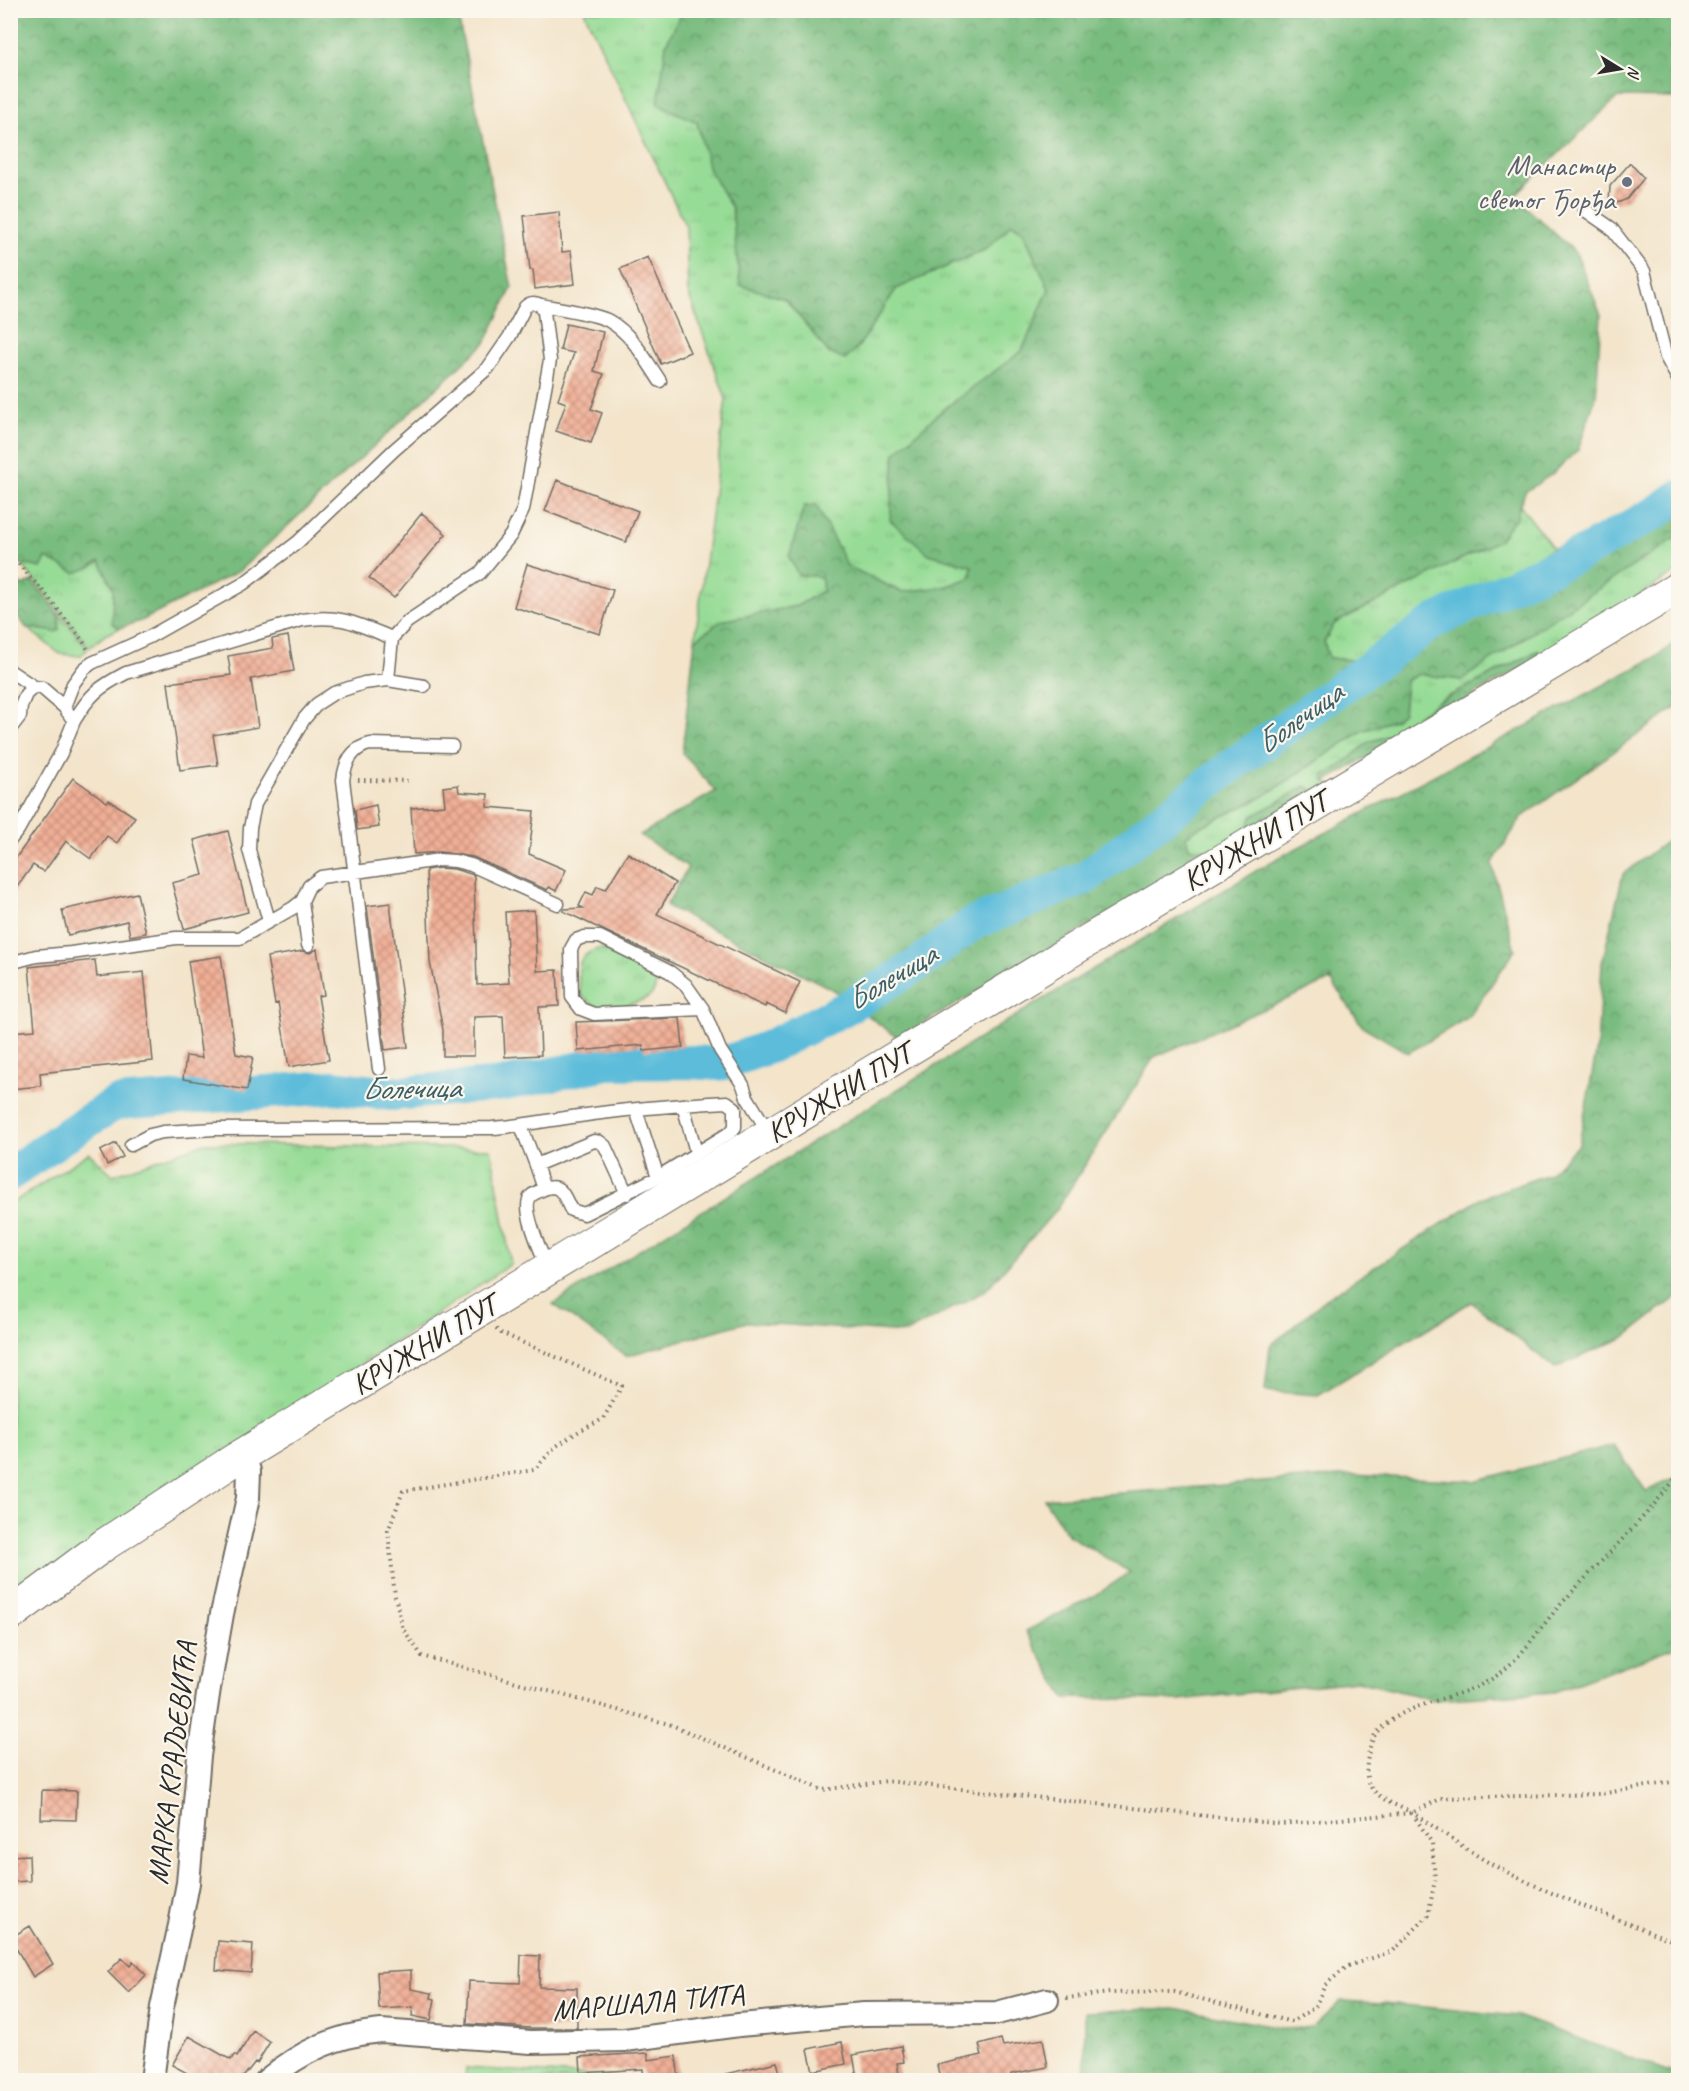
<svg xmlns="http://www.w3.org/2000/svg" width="1689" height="2091" font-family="Caveat,sans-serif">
<defs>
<pattern id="grass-tufts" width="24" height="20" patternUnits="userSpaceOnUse" patternTransform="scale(1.5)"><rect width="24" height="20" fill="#97dc96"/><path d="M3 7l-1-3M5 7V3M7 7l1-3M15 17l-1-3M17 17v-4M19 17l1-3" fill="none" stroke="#82bd81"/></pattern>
<pattern id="forest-crowns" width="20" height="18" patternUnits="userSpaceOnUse" patternTransform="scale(1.5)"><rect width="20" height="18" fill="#79bc7f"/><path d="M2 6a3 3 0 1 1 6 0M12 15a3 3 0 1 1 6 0" fill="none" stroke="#639968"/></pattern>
<pattern id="building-cross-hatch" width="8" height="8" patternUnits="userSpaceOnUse" patternTransform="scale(1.5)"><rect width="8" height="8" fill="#f1af96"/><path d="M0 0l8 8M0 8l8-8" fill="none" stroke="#c38f7b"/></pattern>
</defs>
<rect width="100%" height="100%" fill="#fbf7ec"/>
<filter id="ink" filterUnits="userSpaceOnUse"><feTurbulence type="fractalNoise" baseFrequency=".0167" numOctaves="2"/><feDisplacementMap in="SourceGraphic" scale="12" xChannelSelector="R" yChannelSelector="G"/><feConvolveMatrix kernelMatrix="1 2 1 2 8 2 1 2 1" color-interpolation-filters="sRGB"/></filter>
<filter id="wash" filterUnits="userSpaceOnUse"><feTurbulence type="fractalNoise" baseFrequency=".008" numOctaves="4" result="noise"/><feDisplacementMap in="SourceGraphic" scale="24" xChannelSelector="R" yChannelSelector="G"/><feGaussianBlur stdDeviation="1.35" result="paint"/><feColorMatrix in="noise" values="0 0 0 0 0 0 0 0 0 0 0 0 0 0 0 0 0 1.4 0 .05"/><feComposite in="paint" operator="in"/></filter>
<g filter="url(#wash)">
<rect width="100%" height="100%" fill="#f3e4ca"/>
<path fill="url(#grass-tufts)" stroke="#618460" stroke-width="1.5" d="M584,11H683L666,44L697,122L709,170L732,208L740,285L785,299L829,353L845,359L859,346L896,289L986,249L1012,224L1023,231L1049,289L1022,351L940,412L929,554L972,566L970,578L944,587L902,592L847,566L816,505L823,591L797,606L721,621L695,640L726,399L688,292L686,227Z
M1520,505L1553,548L1425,622L1374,662L1329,658L1324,642L1335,623L1499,540L1516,517Z
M1678,536V570L1670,576L1543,655L1538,651L1438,702L1388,736L1369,742L1339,767L1324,776L1330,786L1268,808L1251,817L1254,831L1212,858L1208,850L1189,848L1186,837L1196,829L1264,796L1362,731L1396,719L1403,712L1406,681L1418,674L1461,680Z
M46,558L87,569L100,561L113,589V623L120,628L105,635L89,648L84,640L22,565L24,564L41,568Z
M59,614L82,641L87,650L80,656L60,654L27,628L59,630Z
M602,948C622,957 646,963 656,983C655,988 655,992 650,996C643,1002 610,1010 600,1008C592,1006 587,1000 581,995C578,971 573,954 602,948Z
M205,1143L491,1149L511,1264L11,1599V1204L89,1153L113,1175Z
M466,2068L625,2078L626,2080H465Z"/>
<path fill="url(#forest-crowns)" stroke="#527455" stroke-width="1.5" d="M11,10L457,11L512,288L485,343L239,571L143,620L120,628L112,623L113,589L100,561L87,569L75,573L46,558L41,568L25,564L22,565L11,552Z
M683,11H1678V98L1618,97L1514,196L1576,253L1601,315L1596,396L1578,450L1552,474L1525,492L1516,517L1499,540L1335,623L1324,642L1329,658L1374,662L1425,622L1553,548L1608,531L1678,481V536L1461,680L1419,674L1406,680L1403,712L1396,719L1362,731L1264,796L1196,829L1186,837L1189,848L1208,850L1213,853L898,1038L834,990L666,906L688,867L640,835L716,791L682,753L695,640L721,621L797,606L823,591L821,577L798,575L789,557L804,506L816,505L847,566L901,592L944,587L970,578L972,566L929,554L890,520L895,453L940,412L1022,351L1049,289L1023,231L1012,224L986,249L896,289L859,346L845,360L829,353L785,299L740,285L732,208L709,170L697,122L658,104L666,44Z
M10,559L18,568L11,573L13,579L23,586L32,581L59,614V630L56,632L27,628L11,609Z
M1678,641V706L1521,818L1492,864L1515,950L1469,1017L1408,1053L1362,1026L1331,980L1154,1057L1057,1209L985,1291L906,1333L747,1322L626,1356L553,1304L1017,1015L1269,863L1656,657Z
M1538,651L1543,655L1325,782L1323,776L1339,767L1369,742L1388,736L1438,702Z
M1306,786L1312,790L1254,831L1249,825L1251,817Z
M1678,833V1296L1625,1337L1555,1368L1471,1302L1318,1395L1265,1391L1270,1346L1327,1298L1483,1197L1549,1174L1579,1144L1597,1048L1602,963L1623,874Z
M1614,1445L1646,1491L1678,1477V1646L1554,1692L1435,1700L1357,1681L1179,1700L1065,1698L1026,1631L1096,1595L1130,1572L1068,1535L1044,1499L1352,1475L1474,1481Z
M1341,2001L1384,2003L1517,2016L1678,2075V2080H1085V2012L1174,2008L1286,2029L1313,2027Z"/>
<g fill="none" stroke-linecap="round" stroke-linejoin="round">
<path stroke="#5bbcda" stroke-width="34" d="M10,1174L66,1135L116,1103L334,1087L391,1094L504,1084L607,1063L690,1062L722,1064L769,1047L846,1008L917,965L972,924L1085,878L1234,764L1435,621L1583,553L1657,512L1678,497"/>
</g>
<g id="blocks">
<path fill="url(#building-cross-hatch)" d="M1630,163L1644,178L1627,199L1620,202L1609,203L1610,186Z
M559,212L562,252L571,251L575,284L535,289L533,270H530L524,216Z
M648,257L690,352L661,364L620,269Z
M566,324L603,332L594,371L604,374L591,409L602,413L591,443L556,431L566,403L558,400L574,353L560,350Z
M557,480L638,511L626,542L545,511Z
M422,513L446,534L394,598L369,578Z
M527,564L613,590L600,634L514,607Z
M288,636L294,671L251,679L258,727L213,735L218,765L180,770L168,683L231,675L228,656L273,648L272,639Z
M73,778L107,802L109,800L135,817L117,843L107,836L91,859L66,841L44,872L33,865L10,897V866Z
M458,785L459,792L488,794L487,807L534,811L529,854L566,870L556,891L549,887L547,890L473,857L440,852L414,854L411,808L445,805L443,787Z
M376,805L379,827L357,830L355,810Z
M228,831L248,912L184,929L172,883L203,875L194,840Z
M628,853L675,883L657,914L800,982L785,1013L766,1004L765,1007L563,911L565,909L583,908L579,906L586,892L593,895L597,886L606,889Z
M439,868L454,869L474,875L477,985L509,983L505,912L534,910L537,971L557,970L559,1006L539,1007L541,1055L505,1057L503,1016L474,1017V1056H443V1030L430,962L426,870Z
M137,893L146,933L130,936L127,921L68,935L62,910Z
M390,903L408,1047L385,1050L367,906Z
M317,949L324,995L318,996L329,1060L289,1067L278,1003L275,1004L267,957L303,951L310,953Z
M221,956L236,1054L253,1057L247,1090L183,1079L186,1056L202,1058L188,961Z
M95,960L97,977L144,972L153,1061L40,1073L41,1086L10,1089V1032L35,1030L29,967Z
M680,1018L683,1047L644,1051L643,1045L578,1051L576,1022Z
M116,1143L123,1157L107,1165L100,1151Z
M42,1790L77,1791L76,1820L41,1819Z
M29,1855L30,1881L10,1882V1856Z
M30,1926L53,1964L33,1977L10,1938Z
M218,1941L253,1944L251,1973L216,1970Z
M521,1955L540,1956L539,1987L577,1988V2028H531L467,2024L469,1981L520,1983Z
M122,1958L130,1966L133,1962L146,1975L129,1993L108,1972Z
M411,1970V1989L432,1993L431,1998L435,1999L431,2020L412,2016L413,2007L379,2009L377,1972Z
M253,2031L270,2042L257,2063L255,2062L241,2080H200L172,2065L189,2036L231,2060L234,2055L237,2057Z
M1001,2039L1003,2046L1043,2039L1048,2067L1011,2074L1012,2080H940L937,2065L982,2055L979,2045Z
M842,2042L846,2064L813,2071L808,2049Z
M901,2046L904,2062L897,2063L900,2080H866L865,2075L857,2077L853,2055Z
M648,2053V2060L676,2056L679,2080H644L643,2069L581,2073L580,2057Z
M777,2062L782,2080H726L725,2074Z"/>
</g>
</g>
<g filter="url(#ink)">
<use href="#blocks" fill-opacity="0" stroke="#716c63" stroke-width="1.5"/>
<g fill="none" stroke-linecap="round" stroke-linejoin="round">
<defs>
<path id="service" d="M1585,210L1611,228L1644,271L1666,357L1678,379
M541,305C557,308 598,314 609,321C632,334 646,360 660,381
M10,671L34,687
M74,721C90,694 99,687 126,673L302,620C341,614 357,624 392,638
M10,729L20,716L21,706L26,694L34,687L42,688L64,707
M10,840L18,830L61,753L74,721L64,707L73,684L84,669L92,663L149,637L243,584L298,542L394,450L488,368L510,336L525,307C530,302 535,302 541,305L544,312L550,360L523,510L511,535L480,573L407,622L392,638L388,680
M302,901L308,945
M269,921L249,850L250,828L255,804L304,719L317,704L334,693L364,683L388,680L424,686
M10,963L36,956L71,953L176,938H240L293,908L302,901L309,886L321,877L439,860L455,861L471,865L558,904
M703,1009L594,1014L581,1009L572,997L571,949L576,940L584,937H600L670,972L686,985L703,1009L720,1050L743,1085L747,1097L769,1133
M379,1069L343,780C345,762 352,748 370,744L452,746
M683,1105L696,1152
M636,1110L658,1177
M521,1126L536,1165L594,1141L600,1142L605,1146L627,1194
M131,1145L150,1135L163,1132L215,1129L492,1128C521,1126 550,1120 579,1116C628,1109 677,1105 727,1102L735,1108V1127L731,1132L658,1177L584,1214L571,1210C564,1197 562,1182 544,1189
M536,1165L544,1189C540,1191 534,1193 531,1196C520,1207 542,1253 547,1267"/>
<path id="minor" d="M152,2080L162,2007L180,1925L188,1883L199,1756L209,1688L222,1614L248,1498L249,1471L244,1454
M267,2080C302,2051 336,2035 381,2031L531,2042L625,2040L739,2025L864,2014L997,2013L1047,2000"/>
<path id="secondary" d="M10,1615L104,1545L234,1460L1069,952L1678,588"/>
</defs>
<use href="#service" stroke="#716c63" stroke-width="15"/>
<use href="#minor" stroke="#716c63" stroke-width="26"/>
<use href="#secondary" stroke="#716c63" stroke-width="34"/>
<path stroke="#716c63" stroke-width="4" stroke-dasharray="1.5 4.5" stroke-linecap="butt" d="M10,555L44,592L83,641L88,650
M358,780L408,781
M496,1329L501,1333L622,1386L603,1419L578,1432L555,1447L534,1470L403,1491L388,1531L395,1596L403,1629L422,1656L672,1725L822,1790L887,1781L1280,1824L1412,1813L1442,1798L1600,1794L1678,1781
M1678,1475C1643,1521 1601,1560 1562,1603C1539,1628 1527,1652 1499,1674C1463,1701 1409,1698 1377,1732C1369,1741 1363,1773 1369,1784C1379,1801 1398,1805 1414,1814C1438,1829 1461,1846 1486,1861C1547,1895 1614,1917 1678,1943
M1066,1998L1110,1993L1174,1992L1292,2022L1315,2007L1325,1985L1348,1966L1393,1951L1428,1916L1435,1880L1432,1843L1414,1816"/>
<use href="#service" stroke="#fff" stroke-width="12"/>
<use href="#minor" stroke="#fff" stroke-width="22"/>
<use href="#secondary" stroke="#fff" stroke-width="32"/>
</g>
</g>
<circle fill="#6b7280" stroke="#fbf7ec" stroke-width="2" cx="1627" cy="182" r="6"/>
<g text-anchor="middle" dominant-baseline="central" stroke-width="4.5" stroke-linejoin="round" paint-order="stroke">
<g font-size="30" fill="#5b616d" stroke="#fbf7ec" text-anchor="end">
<text x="1615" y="165">Манастир<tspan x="1615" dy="34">светог Ђорђа</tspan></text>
</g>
<g font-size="30" fill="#2b2b2b" stroke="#fbf7ec">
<text transform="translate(1255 841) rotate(-31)">КРУЖНИ ПУТ</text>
<text transform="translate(839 1093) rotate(-31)">КРУЖНИ ПУТ</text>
<text transform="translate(424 1345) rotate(-31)">КРУЖНИ ПУТ</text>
<text transform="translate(172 1763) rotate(-83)">МАРКА КРАЉЕВИЋА</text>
<text transform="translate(648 2002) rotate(-5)">МАРШАЛА ТИТА</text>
</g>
<g font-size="32" font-style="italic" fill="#3c5e68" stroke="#fbf7ec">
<text transform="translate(1299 718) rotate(-36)">Болечица</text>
<text transform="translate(891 977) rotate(-31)">Болечица</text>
<text transform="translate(411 1088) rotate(-1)">Болечица</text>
</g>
</g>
<rect width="1689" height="2091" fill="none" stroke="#fbf7ec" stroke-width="36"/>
<g transform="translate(1620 69) rotate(101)" stroke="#fbf7ec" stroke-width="4.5" paint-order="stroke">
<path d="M0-4.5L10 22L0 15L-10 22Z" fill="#2b2b2b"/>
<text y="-9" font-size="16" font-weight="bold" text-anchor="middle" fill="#2b2b2b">N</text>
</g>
</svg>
